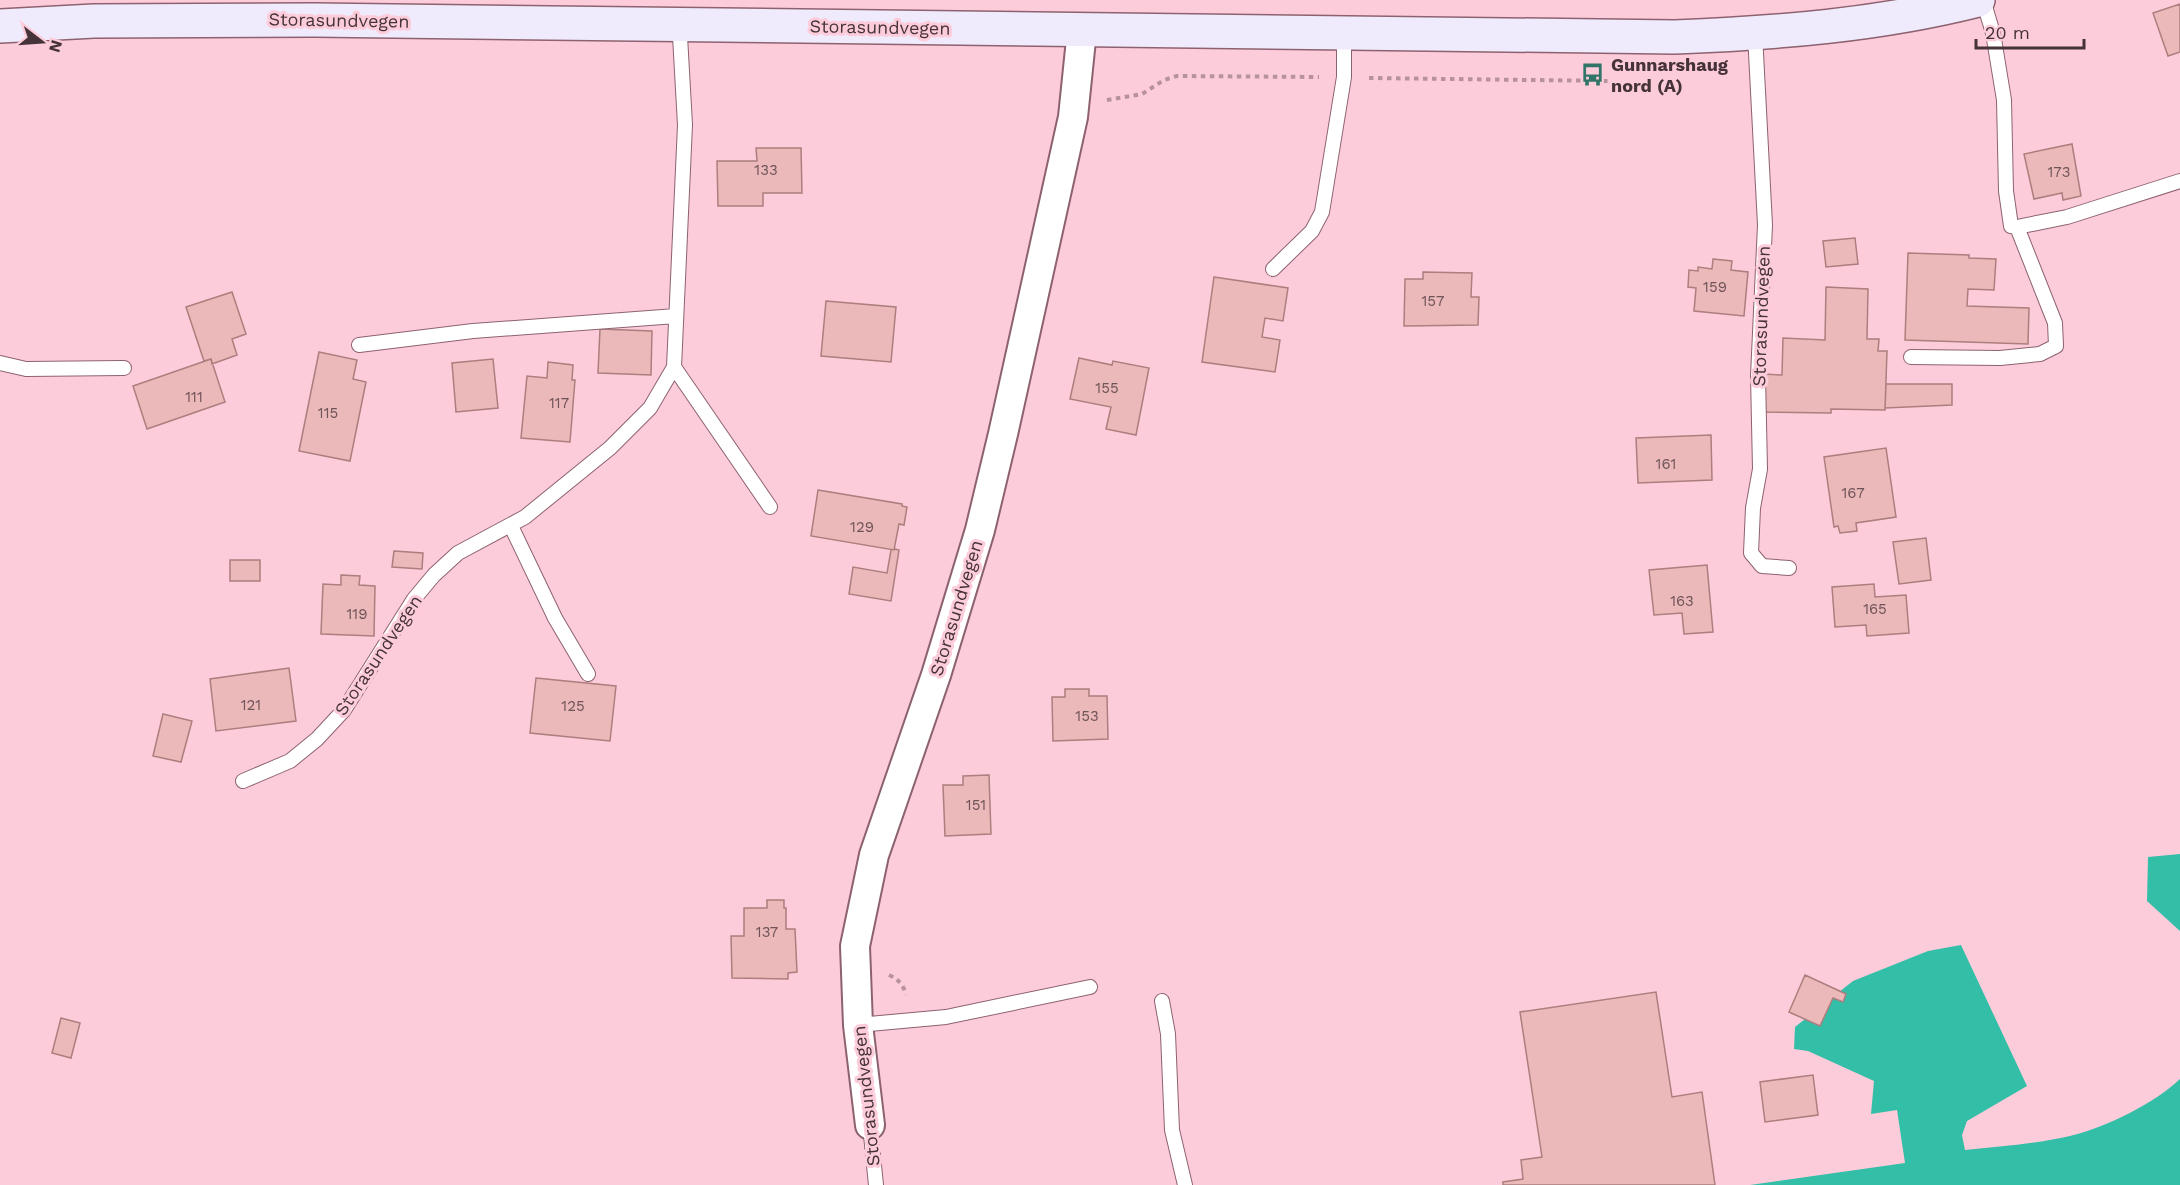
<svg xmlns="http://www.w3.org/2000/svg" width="2180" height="1185" font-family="'Work Sans',sans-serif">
<rect width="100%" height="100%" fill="#fdccda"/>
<path fill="#33bea8" d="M2180,854V931L2147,901L2148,857Z
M1961,945L2027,1086L1967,1121L1962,1135L1965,1150C2000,1146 2036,1144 2070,1136C2105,1128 2155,1103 2180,1079V1185H1750L1905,1163L1897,1110L1871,1114L1874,1081L1808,1051L1794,1049L1795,1027L1853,981L1928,951Z"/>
<path fill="#ebb9b9" stroke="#ac7e7d" stroke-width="1.5" d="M2180,4V52L2168,56L2153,13Z
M2072,144L2081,196L2063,200L2062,193L2034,199L2024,154Z
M756,148H801L802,193H763V206H718L717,161H757Z
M1855,238L1858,264L1826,267L1823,241Z
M1908,253L1969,255V258L1996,259L1994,290L1968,289L1967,306L2029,308L2028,344L1905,340Z
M1713,259L1732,261L1731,270L1748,272L1744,316L1694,311L1696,288L1688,287L1689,270L1698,271V267L1712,269Z
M1423,272L1472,273L1471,297H1479L1478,325L1404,326L1405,279H1423Z
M1214,277L1288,288L1283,321L1265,318L1262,337L1280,340L1275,372L1202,362Z
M1826,287L1868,289L1867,339H1879L1878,351H1887L1885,410L1831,409V413L1764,412V374L1782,375L1783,338L1825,340Z
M232,292L246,334L232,339L237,355L212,364L211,359L204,361L186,307Z
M826,301L896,307L891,362L821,356Z
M600,329L652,331L651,375L598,373Z
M319,352L357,360L353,379L366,382L350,461L299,451Z
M1079,358L1112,365L1113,361L1149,368L1136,435L1106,429L1111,407L1070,399Z
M211,359L225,402L147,429L133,386Z
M493,359L498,408L456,412L452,363Z
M548,362L573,365L572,380H575L570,442L521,438L527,376L547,378Z
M1886,384H1952V405L1885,408Z
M1711,435L1712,480L1638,483L1636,438Z
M1886,448L1896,517L1856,523L1857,531L1840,533L1838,526L1834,527L1824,457Z
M818,490L902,504V506L907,507L904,525L899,524L894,550L811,536Z
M1926,538L1931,580L1899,584L1893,542Z
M895,549L899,550L891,601L849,594L853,567L887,573L891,550Z
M394,551L423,553L422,569L392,567Z
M230,560H260V581H230Z
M1707,565L1713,632L1684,634L1682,613L1654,615L1649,570Z
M341,575L360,576L359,585L375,586L374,636L321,634L323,584L341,585Z
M1874,584L1875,597L1906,595L1909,633L1867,636L1866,625L1835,627L1832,587Z
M289,668L296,721L216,731L210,679Z
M536,678L616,686L610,741L530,733Z
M1065,689H1089V696H1107L1108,739L1053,741L1052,697H1065Z
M163,714L192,721L181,762L153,756Z
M989,775L991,834L945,836L943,785H963V776Z
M767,900H784V908H786V929H795L797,972L788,973V979L732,978L731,936H744V908H767Z
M1805,975L1846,994L1843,1002L1833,998L1820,1026L1789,1012Z
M1656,992L1672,1097L1702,1092L1715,1185H1503V1182L1523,1179L1521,1160L1542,1157L1520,1012Z
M61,1018L80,1023L71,1058L52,1053Z
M1813,1075L1818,1115L1765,1122L1760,1082Z"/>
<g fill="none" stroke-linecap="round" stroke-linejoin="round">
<defs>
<path id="lane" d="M1983,0L1993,33L2004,100L2006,191L2011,226L2017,227L2067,217L2180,181
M1755,34L1765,225L1758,376L1760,469L1753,508L1751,553L1762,566L1789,568
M1273,269L1312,231L1322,212L1344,77V33
M359,345L473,331L676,316
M1911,357L2000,358L2040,354L2056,346L2055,323L2017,227
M0,363L26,369L124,368
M674,367L770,507
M511,526L555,618L588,674
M243,781L290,761L317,739L344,710L414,599L434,575L458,553L525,517L610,448L650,408L674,367L685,125L680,36L677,25
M1162,1001L1168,1034L1172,1130L1185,1185
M858,1025L946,1017L1090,987
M870,1125L876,1185"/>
<path id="street" d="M870,1125L858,1025L855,946L874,855L936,675L980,530L1003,434L1073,117L1082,30"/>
<path id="secondary" d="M0,26L94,21L315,20L1675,37C1777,33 1879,25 1978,0"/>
</defs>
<use href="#lane" stroke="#8d626f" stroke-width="16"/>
<use href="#street" stroke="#8d626f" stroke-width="32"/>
<use href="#secondary" stroke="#8d626f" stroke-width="36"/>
<path stroke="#b7929d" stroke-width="4" stroke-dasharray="4.5 4.5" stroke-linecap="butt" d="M1369,78L1611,81
M1107,100L1142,94L1164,80L1177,76L1319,77
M889,975C899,980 903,984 906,995"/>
<use href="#lane" stroke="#fff" stroke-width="14"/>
<use href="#street" stroke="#fff" stroke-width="28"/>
<use href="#secondary" stroke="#f0ebfc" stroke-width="33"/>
</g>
<defs>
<symbol id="bus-bare" viewBox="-9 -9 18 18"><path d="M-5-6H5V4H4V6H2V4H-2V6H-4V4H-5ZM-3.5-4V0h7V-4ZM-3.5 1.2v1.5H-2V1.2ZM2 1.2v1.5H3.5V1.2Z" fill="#317569" stroke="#fdccda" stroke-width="2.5" paint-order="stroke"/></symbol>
</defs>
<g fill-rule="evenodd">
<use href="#bus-bare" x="1576" y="58" width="33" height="33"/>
</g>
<g text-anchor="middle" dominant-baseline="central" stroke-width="6" stroke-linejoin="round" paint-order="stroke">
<g font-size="15" fill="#6f5459">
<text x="766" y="170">133</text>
<text x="2059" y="172">173</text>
<text x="1715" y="287">159</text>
<text x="1433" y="301">157</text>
<text x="1107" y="388">155</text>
<text x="194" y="397">111</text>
<text x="559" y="403">117</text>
<text x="328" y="413">115</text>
<text x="1666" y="464">161</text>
<text x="1853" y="493">167</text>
<text x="862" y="527">129</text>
<text x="1682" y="601">163</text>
<text x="1875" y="609">165</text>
<text x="357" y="614">119</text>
<text x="251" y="705">121</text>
<text x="573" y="706">125</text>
<text x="1087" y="716">153</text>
<text x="976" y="805">151</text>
<text x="767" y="932">137</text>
</g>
<g font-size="18" fill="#463339" stroke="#fdccda">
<text transform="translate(339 20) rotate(1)">Storasundvegen</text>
<text transform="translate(880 27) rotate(1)">Storasundvegen</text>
<text transform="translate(1761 316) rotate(-88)">Storasundvegen</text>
<text transform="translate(956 608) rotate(-73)">Storasundvegen</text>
<text transform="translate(378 655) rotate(-56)">Storasundvegen</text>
<text transform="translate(866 1096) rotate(-96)">Storasundvegen</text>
</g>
<g font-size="18" font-weight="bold" fill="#463339" stroke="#fdccda" text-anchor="start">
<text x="1611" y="64">Gunnarshaug<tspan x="1611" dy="21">nord (A)</tspan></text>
</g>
</g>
<g transform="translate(42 42) rotate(107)" stroke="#fdccda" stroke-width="4.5" paint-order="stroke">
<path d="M0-4.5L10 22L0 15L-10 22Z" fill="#463339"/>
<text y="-9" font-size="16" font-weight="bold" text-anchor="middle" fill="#463339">N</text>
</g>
<path d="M1976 39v9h108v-9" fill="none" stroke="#463339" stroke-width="3"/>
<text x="1985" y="39" font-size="18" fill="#463339" stroke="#fdccda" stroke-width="4.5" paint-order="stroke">20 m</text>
</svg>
